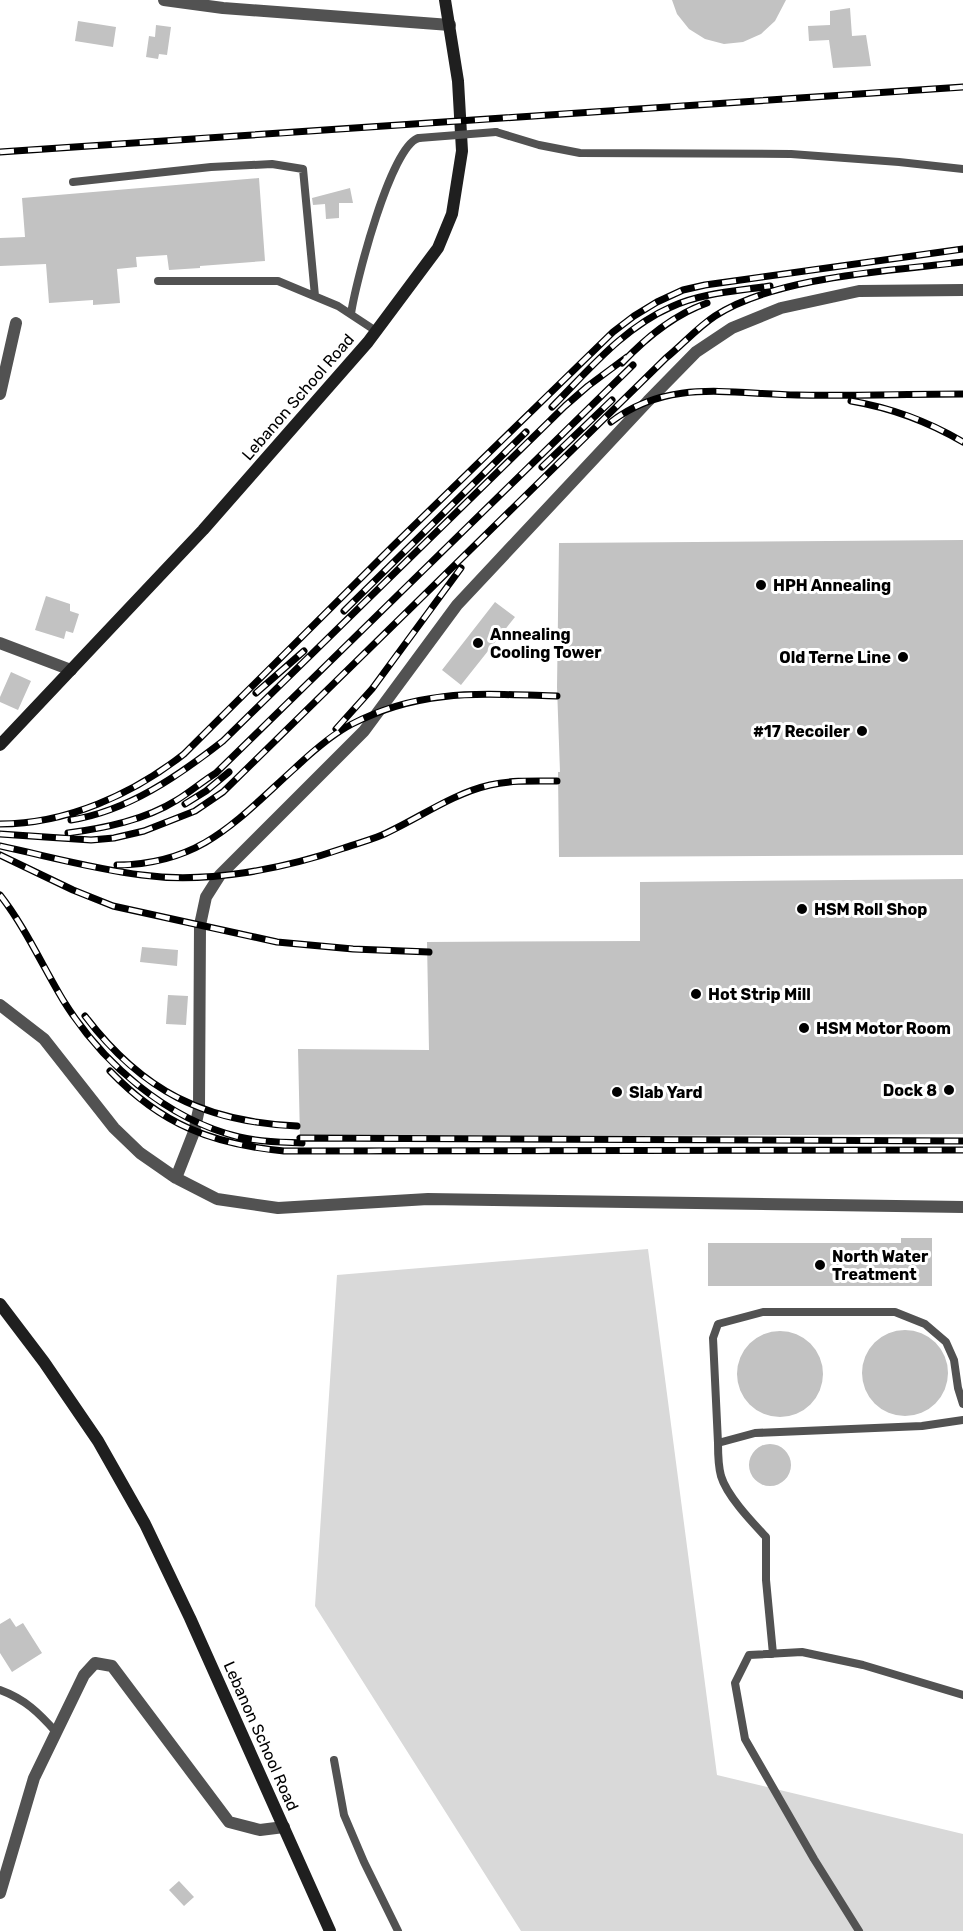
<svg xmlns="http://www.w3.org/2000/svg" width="963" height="1931" font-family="Rubik,sans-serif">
<rect width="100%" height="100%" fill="#fff"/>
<path fill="#d9d9d9" d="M648,1249L717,1775L963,1834V1931H521L315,1606L337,1275Z"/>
<path fill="#c2c2c2" d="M672,0H786L775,21L761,34L743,42L724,44L705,39L689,29L677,14Z
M850,8L852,36L866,35L871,66L833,68L829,40L809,41L808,26L830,25V11Z
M78,21L116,27L113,47L75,41Z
M156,25L171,27L167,55L159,54L158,59L146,57L149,36L155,37Z
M259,178L265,261L200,266V268L169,270L167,255L136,257L137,267L117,269L120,303L93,305V300L49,303L46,264L0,266V238L25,237L22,198Z
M350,188L353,203H339V218L326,219L325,204L313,205L312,198Z
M963,540V855L559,857L558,772H560L557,687L559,543Z
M46,596L70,604V611L79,614L73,633L66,631L64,639L35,630Z
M495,602L515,617L461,685L442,670Z
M11,672L31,681L18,710L0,702V697Z
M963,879V1134L300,1138L298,1049L429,1050L427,942L640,941V882Z
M142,947L178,950L177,966L140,962Z
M168,995L188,996L186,1025L166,1024Z
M901,1238H932V1286H708V1243H901Z
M862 1373a43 43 0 1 1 86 0a43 43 0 1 1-86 0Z
M737 1374a43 43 0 1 1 86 0a43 43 0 1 1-86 0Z
M749 1465a21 21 0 1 1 42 0a21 21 0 1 1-42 0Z
M10,1618L16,1627L23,1623L42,1653L12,1672L0,1653V1624Z
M179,1881L194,1897L184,1906L169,1890Z"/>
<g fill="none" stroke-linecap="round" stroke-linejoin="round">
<path stroke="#525252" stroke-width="8" d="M496,132L539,145L580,153L791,154L899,162L963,169
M73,182L211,167L272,164L303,169L315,296
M158,281H278L338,306L376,331
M351,314C355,285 391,144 419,138
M718,1443L713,1338L718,1324L763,1312H895L925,1324L946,1342L954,1360L958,1388L963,1404
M773,1654L766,1580V1537C752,1522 727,1496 721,1476C718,1465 718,1455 718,1443L755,1433L922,1426L963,1420
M0,1690C25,1699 39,1713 56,1732
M334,1760L344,1815L364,1862L398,1931
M859,1931L814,1859L745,1739L735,1683L749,1655L802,1652L863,1665L963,1695"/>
<path stroke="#525252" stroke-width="12" d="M164,0L223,8L450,25
M963,290L859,291L781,308L732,328L696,352L648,401L457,605L364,731L220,875L206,897L200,925L199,1109L194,1132L176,1178L217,1199L278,1208L428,1199L963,1207
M0,394L16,323
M0,643L71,670
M0,1005L44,1039L114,1128L140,1153L176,1178
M0,1893L34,1778L84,1675L95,1663L112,1666L229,1822L260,1830L284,1827"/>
<path stroke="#1f1f1f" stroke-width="12" d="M0,745L203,530L368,342L438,248L452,214L462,151L458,81L445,0
M0,1304L44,1362L98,1441L145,1524L190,1618L330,1931"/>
<defs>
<path id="rail" d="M0,152L963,87
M622,363C646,338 673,315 707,303
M851,401C892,408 927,421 963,442
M552,407C588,371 623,328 671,307C700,293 738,291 770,286
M611,422C668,378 731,394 797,395C852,396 908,394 963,394
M542,467L612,400
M344,611L526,432
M256,693L304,651
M336,729L372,689L461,568
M185,804L206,791L229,772
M71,820C128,811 178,776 223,741L565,406L588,386L627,357
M0,824C67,824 133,794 184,754L392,547L613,332L634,316L657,302L683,290L705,285L963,249
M68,833C105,828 145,820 177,800C190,792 203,781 216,773L633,365
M0,834L91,840L114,838L144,831L195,811L223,792L666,358C682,345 697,328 715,316C777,276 890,271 963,262
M0,846C47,856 94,869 142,875C207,884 283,869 344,848C356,844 370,840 382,835C418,819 451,794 490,785C512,780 534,781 557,781
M0,855L73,890L113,906L277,942L353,949L429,952
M117,865C202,864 236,821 295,768C312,752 331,735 352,724C422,688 482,694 557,696
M0,895C25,927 42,965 63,1000C102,1063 166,1119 239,1137C260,1142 281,1142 302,1143L300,1138L963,1141
M85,1016C142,1091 204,1122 297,1126
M110,1071C161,1124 211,1144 284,1151L963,1150"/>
</defs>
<use href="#rail" stroke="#000" stroke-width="7"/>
<use href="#rail" stroke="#fff" stroke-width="4.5" stroke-dasharray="14" stroke-linecap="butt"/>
<path stroke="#525252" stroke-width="8" d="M419,138L496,132"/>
</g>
<g fill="#000" stroke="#fff" stroke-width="2">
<circle cx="761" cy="585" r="6"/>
<circle cx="478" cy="643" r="6"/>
<circle cx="903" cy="657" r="6"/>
<circle cx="862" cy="731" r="6"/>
<circle cx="802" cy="909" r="6"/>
<circle cx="696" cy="994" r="6"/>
<circle cx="804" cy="1028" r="6"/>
<circle cx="949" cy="1090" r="6"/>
<circle cx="617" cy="1092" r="6"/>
<circle cx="820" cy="1265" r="6"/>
</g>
<g text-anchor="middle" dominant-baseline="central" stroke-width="6" stroke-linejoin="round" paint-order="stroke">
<g font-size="16" fill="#000" stroke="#fff">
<text transform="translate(298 397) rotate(-49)">Lebanon School Road</text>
<text transform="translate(261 1736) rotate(66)">Lebanon School Road</text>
</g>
<g font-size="16" font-weight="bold" fill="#000" stroke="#fff" text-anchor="start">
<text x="773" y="585">HPH Annealing</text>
<text x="490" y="634">Annealing<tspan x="490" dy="18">Cooling Tower</tspan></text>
<text x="891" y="657" text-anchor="end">Old Terne Line</text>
<text x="850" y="731" text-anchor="end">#17 Recoiler</text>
<text x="814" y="909">HSM Roll Shop</text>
<text x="708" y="994">Hot Strip Mill</text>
<text x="816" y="1028">HSM Motor Room</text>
<text x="937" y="1090" text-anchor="end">Dock 8</text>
<text x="629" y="1092">Slab Yard</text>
<text x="832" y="1256">North Water<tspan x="832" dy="18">Treatment</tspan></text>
</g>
</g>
</svg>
